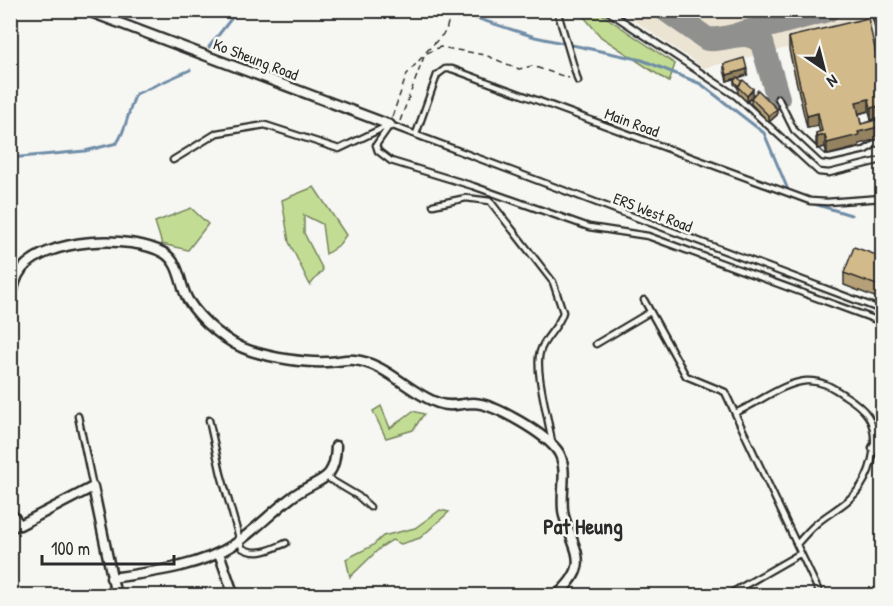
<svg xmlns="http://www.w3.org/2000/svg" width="893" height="606" font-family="'Patrick Hand',sans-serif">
<rect width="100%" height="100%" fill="#f6f6f2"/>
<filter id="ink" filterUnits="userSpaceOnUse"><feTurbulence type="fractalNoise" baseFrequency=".0167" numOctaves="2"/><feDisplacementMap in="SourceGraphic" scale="12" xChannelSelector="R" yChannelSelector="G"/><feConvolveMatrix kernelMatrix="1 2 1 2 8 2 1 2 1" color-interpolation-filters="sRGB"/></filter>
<g filter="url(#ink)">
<path fill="#ece4d3" d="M620,11H882V25L704,68Z"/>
<path fill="#c2dd93" stroke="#76845f" stroke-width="1.5" d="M579,11H601L603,15L675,64L669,82L601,37Z
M314,187L346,235L339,245L326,254L322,224L304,215V233L323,270L310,285L289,242L282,200Z
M191,208L208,224L188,250L162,244L155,222Z
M381,406L390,428L413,411L424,414L413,430L386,438L373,411Z
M440,510L449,512L420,538L401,544L392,540L381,547L350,577L346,559L372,546L383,536L415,528Z"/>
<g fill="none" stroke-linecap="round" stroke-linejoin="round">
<path stroke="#6f8da7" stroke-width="3" d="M451,10L535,37L642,60L701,84L764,133L791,197L796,198
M209,47L238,10
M10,158L85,151L117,143C127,128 128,110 136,94L190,70
M811,203L851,215"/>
<path stroke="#90908e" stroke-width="24" d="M666,10L707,39C727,42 744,26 762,43L778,98
M739,34L828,10"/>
<defs>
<path id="service" d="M557,10L578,81
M606,10L736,96L819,172L829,173L882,160
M874,10L882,38
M778,98L794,130L823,157L830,158L865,150L882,140
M390,125L376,145L378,151L391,161L473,186L589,227L648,236L882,322
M390,125L882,310
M416,134L437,75L445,69H452L810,201L827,202L882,198
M173,160L217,133L265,125L339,149L387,126
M433,205L466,198L490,201L553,282L563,312C559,328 544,337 540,352C534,370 550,423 552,444
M644,300L686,376L725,392L821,596
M596,344L650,312
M735,413C757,404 782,383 806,381C821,380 832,387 844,395C852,400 862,407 868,416C880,435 873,468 861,486C850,503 831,511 816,524C809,530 803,537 797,544
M78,416L93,487
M209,420L221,474L242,548C257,557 272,549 286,543
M326,477L358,496L370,507
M10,531L20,525
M726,596L801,553"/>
<path id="minor" d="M85,10L390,125
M10,303C13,291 14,279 22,269C48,238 130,234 164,253C181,264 179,284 188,300C201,321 228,344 251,351C273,358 304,363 327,362C336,362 345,359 354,360C386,363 409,393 438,403C451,408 462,403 474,403C495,404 548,435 559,453C569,471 559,496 564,516C575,554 592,564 556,596
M874,448L882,452
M10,512L20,525L93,487L116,596
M219,553L234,596
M111,578C153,572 199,567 235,544C255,530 272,512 292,497C318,477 335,485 336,446"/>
</defs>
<use href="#service" stroke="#2b2b2b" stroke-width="9"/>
<use href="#minor" stroke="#2b2b2b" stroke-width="13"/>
<path stroke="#2b2b2b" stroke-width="1.5" stroke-dasharray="6 4.5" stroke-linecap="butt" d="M426,52L446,31L451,10
M392,117L407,74L423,56
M400,121L425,54L440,47L485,55L519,69L532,66L569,78"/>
<use href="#service" stroke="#f6f6f2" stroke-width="4.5"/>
<use href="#minor" stroke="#f6f6f2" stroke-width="8"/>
</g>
<path fill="#b5a077" stroke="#2b2b2b" stroke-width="1.5" d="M789,37L882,80V117L871,120L869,111L859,114L861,124L878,139L859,144V147L827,155L825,147L817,149L816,145V133L820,132L818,126L807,128L789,50Z
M724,64L747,75L738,78L753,95L777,115L769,122L751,104V98L747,102L738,93V88L734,84V81L736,78L727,81L724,70Z
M882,257V300L844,285V273Z"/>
<path fill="#948261" stroke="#2b2b2b" stroke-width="1.5" d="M747,69V75L727,81V75Z
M753,89V95L747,102V96Z
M869,99V111L856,114V102Z
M882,105V117L871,120V108Z
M777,109V115L769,122V116Z
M818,113V126L807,128V116Z
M878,127V139L859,144V147L827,155V143L858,132Z
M825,135V147L817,149V137Z"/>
<path fill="#d3ba8a" stroke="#2b2b2b" stroke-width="1.5" d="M868,18L882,80V105L871,108L869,99L856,102L861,124L876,120L878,127L858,132L859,135L827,143L825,135L817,137L816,133L822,131L818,113L807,116L789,37Z
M744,58L747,69L727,75L724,64Z
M737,77L742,81L738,86L734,81Z
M743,80L753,89L747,96L738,87Z
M758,90L777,109L769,116L751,98Z
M854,247L882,257V287L844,273Z"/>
</g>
<g text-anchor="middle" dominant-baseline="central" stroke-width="5" stroke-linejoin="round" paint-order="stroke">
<g font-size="16" fill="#2b2b2b" stroke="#f6f6f2">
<text transform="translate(256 59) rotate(21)">Ko Sheung Road</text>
<text transform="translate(632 122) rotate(20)">Main Road</text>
<text transform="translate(653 212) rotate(21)">ERS West Road</text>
</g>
<g font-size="22" font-weight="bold" fill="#2b2b2b" stroke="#f6f6f2">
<text x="583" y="526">Pat Heung</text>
</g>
</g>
<rect width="893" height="606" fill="none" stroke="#f6f6f2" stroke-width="36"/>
<rect x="18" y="18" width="857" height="570" fill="none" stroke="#2b2b2b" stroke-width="2" filter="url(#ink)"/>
<g transform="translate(824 69) rotate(145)" stroke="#f6f6f2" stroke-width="4.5" paint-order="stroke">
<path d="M0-4.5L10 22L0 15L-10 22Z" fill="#2b2b2b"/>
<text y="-9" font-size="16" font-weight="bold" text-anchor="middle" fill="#2b2b2b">N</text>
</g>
<path d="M42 555v9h132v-9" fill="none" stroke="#2b2b2b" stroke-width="3"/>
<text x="51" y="555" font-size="18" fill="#2b2b2b" stroke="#f6f6f2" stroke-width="4.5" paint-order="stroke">100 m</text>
</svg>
